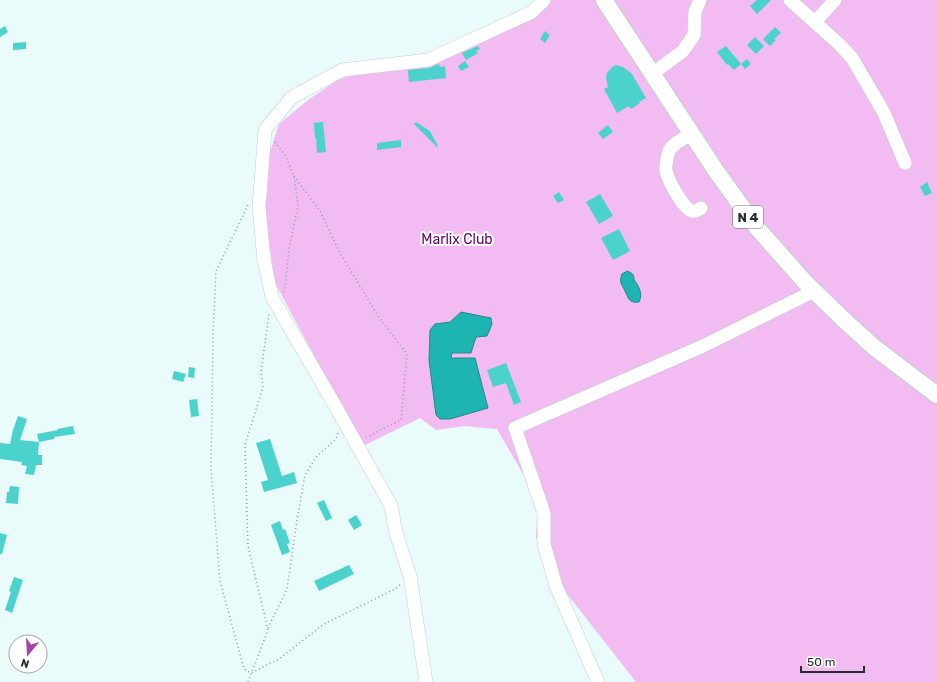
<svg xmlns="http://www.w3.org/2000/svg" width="937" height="682" font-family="Rubik,sans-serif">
<rect width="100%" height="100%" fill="#e9fbfa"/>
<path fill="#f2bbf2" d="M548,0H596L733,206L773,258L798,286L740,205L604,0H937V682H636L564,590L543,558L536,537L538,500L497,429L465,426L436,430L420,418L363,446L275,283L265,215L267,161L279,124L308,100L339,79L374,70L426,63Z"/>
<path fill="#1eb5b0" stroke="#208c89" d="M627,271C633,273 634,275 634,280C639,286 643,294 639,302C628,304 628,296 624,289C623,287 622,285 621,283C620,280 621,277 622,274Z
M461,312L491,318L492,324L487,336L476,337L471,353H452L451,358H475L488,408L450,419H440L436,415L429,360L430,330L435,324L450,322Z"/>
<path fill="#4bd2cd" d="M757,0H771L757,14L750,6Z
M5,26L8,32L0,37V29Z
M775,27L781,33L774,39L776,40L770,46L763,39Z
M545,31L550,35L545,43L540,39Z
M755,37L764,46L756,54L747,45Z
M26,42V49L13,50V43Z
M478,46L480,49L476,51L478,53L466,60L462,53Z
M726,46L741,64L734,70L728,64L727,65L717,52Z
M747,59L751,64L745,69L741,64Z
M465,61L469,67L461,71L458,66Z
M439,64L440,67L445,66L446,78L409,82L408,70L429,68Z
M616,65L623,67L632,74L646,98L639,102L640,103L631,109L629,106L617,113L604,89L608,87L606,78L607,73L612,67Z
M323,122L326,152L317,153L316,138H315L314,123Z
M416,122L430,131L438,146L437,147L414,124Z
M608,125L613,132L603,139L598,133Z
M401,140V147L377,150V143Z
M927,182L932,193L925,196L920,187Z
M559,192L564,200L558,203L553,196Z
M600,194L613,216L599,224L586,202Z
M619,229L630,251L613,260L601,238Z
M506,363L521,402L514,405L506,383L493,387L487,370Z
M189,367L195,368L194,378L188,377Z
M174,371L186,374L183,382L172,379Z
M197,399L199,416L191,417L189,400Z
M18,416L27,419L20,440L39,442L38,455H42V465H36L34,475L25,474L27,466L21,465L22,462L0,459V443L10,444L13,430Z
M73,426L75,434L54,437V439L39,442L37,434L58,430L57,429Z
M270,439L282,476L294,472L297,483L264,492L261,482L268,480L256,443Z
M10,486L19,487L18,504L6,503L7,492H9Z
M324,500L332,518L326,521L317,503Z
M356,515L362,525L354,530L348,520Z
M280,521L283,530L285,529L290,543L287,544L290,552L282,555L271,525Z
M0,533L7,535L2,554H0Z
M349,565L354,574L319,591L314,581Z
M14,577L23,580L12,613L5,610L11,592L9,591Z"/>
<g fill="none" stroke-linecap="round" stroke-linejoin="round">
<defs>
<path id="minor" d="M790,0L840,45L852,58L884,113L905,163
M815,22L835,0
M652,74L683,51L694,35L695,12L700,0
M691,134C684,139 673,143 669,151C668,154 665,167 666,170C667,179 684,210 692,211C696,212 698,210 701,208
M426,682L410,576L396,533L391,506L337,409L272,297L264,260L259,207L265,130L291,98L342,70L428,60L532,12L544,0
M598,682L556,586L544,544V513L515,428L703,346L814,291"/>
<path id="major" d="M604,0L716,171L758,229L805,282L844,320L875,348L937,395"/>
</defs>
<use href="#minor" stroke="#c0d1d0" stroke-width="14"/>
<use href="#major" stroke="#c0d1d0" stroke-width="18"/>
<path stroke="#909d9d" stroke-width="1.5" stroke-dasharray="1 3" stroke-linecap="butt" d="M275,142L285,155L294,176L298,206L289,249L285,288L283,295
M294,176L320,211L339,251L378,316L407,354L401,420L365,438
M248,205L216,271L213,335L211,469L220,581L244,669L251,673L279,659L324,624L395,589L401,584
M268,628L287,589L297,520L305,475L317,456L336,439L338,432
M248,682L268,630L248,546L245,445L263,387L261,372L269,314"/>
<use href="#minor" stroke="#fff" stroke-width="13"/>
<use href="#major" stroke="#fff" stroke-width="16"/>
</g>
<g text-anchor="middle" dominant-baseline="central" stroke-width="4" stroke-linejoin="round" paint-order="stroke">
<rect fill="#fff" stroke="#676c6c" stroke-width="1" x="733" y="206" width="30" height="22" rx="3"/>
<g font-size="13" font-weight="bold" fill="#262d2d">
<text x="748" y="217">N 4</text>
</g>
<g font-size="14" fill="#5b0b5e" stroke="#fff">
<text x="457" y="239">Marlix Club</text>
</g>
</g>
<g transform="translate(28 654) rotate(198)"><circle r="19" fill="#ffffff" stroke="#a8abab"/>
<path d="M0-3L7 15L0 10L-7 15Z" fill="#a642a8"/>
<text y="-6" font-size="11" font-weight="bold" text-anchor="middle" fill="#262d2d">N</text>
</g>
<path d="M801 666v6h63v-6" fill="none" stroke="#262d2d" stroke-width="2"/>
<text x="807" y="666" font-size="12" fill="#262d2d" stroke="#ffffff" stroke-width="3" paint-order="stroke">50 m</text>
</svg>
